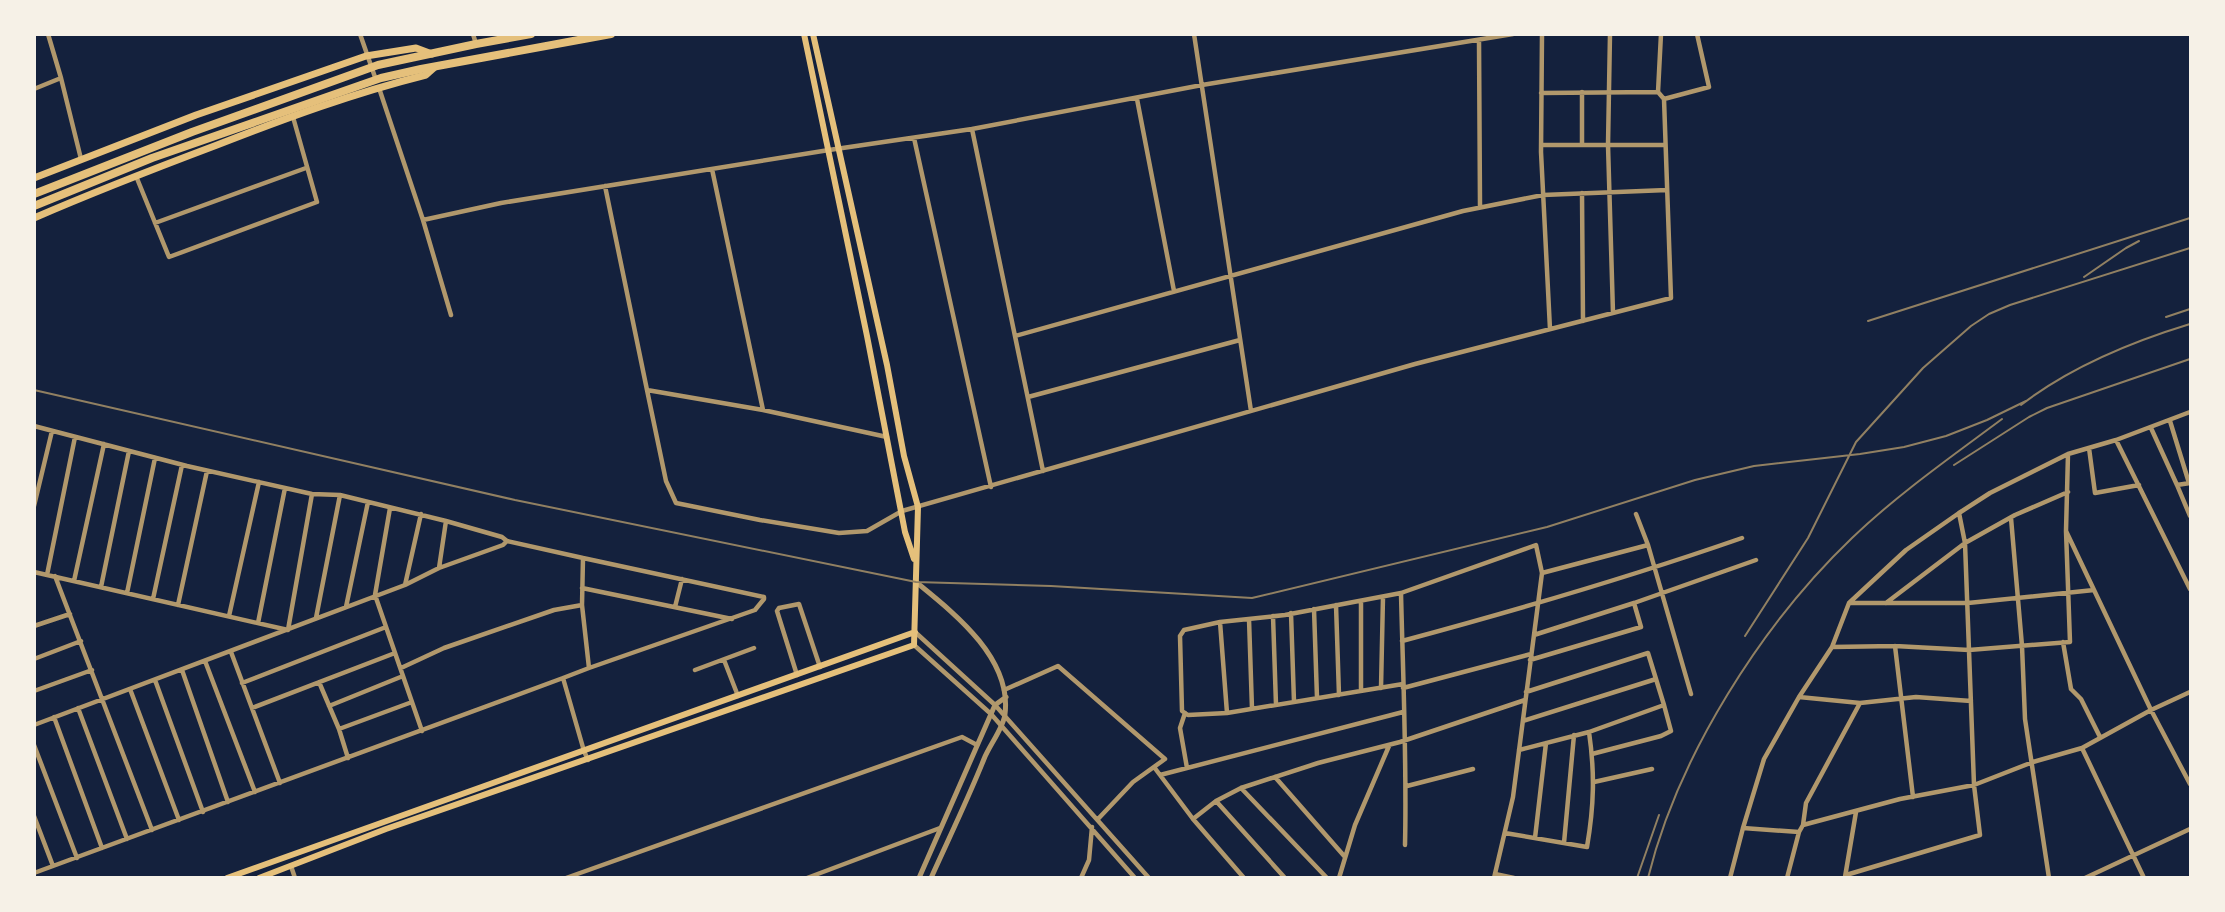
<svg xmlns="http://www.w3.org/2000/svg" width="2225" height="912" font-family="'Playfair Display',serif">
<rect width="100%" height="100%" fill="#14213d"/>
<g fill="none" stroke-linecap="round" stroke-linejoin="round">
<path stroke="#b1986c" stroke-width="4.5" d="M48,34L61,78
M360,34L376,80
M473,34L476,44
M1194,34L1251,411
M1542,34L1541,152L1550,329
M1610,34L1608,145L1613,313
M1479,40L1480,207
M379,88L423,220L501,203L829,150L972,129L1202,85L1513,34
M34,89L61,78L81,159
M1658,92L1661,34
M1541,93L1658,92L1664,99
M1137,99L1174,291
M972,129L1043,471
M914,138L991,487
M1541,145H1665
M1582,145V92
M712,169L763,410
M136,176L169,257L317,202L293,117
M605,186L647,390L763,410L887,437
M1582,193L1583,321
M423,220L451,315
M155,223L306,168
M1015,336L1463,211L1543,195L1667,190
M647,390L666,481L676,503L760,520L839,533L867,531L902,511L1415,364L1671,298L1664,99L1709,87L1697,34
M1028,397L1240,340
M2190,412L2116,440L2068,454L2066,531L2151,710L2190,784
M2170,421L2189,483
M34,426L187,466L312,494L340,495L446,521L439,568
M2151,428L2177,485L2190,483
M2116,440L2190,589
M2089,448L2095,493L2139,485
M2177,485L2190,516
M34,506L52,431
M390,508L375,595L422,731
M1959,513L1990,493L2068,454
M1636,514L1648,545
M2011,518L2022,646L2025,719L2049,878
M507,541L583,558L582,605L589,668L563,678L584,751L588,760
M583,558L764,597V599L755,610L589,668
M34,572L288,630L312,494
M47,575L75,437
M55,576L152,830
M74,581L104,444
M405,585L421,514
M101,587L129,451
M582,588L732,619
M127,593L155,458
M1401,593L1285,615L1220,622L1184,630L1180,636L1182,711L1188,715L1227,713L1403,684
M153,599L182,465
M1361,601V691
M1849,603H1968L2094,590
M178,605L207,471
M1336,605L1339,695
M346,607L368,502
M675,607L682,579
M1314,609L1317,698
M1291,613L1294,702
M229,616L259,482
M1273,616L1276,705
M316,618L340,495
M1249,619L1252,709
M1220,622L1227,713
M258,623L285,488
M34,626L70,614
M915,632L995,705L1149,878
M1534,635L1634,603L1756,560
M1402,641C1517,610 1630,577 1742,538
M2063,642L2071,689L2081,699L2100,737
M914,645L991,714L1135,878
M1895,646L1913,797
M1832,647L1849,603L1906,550L1959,513L1965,543L1886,603
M231,652L280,783
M34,659L81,641
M724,660L738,696
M1530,660L1641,627L1634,603
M205,661L255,792
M401,668L444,648L554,610L582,605
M182,670L228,802
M695,670L754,648
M797,675L777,611L779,608L799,604L820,667
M155,680L203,812
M319,682L339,729L348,758
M242,683L386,627
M1381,688L1383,597
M1403,688L1531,654
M130,689L179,820
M1004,690L1058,666L1165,759L1133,782L1098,819
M34,691L92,670
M1526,692L1648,653L1664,705
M1799,697L1860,703
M329,706L403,676
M78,708L127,839
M252,708L395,653
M1185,713L1180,728L1187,768
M54,717L102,848
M1523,721L1656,679
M34,725L405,585L439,568L503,545L507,541L502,537L446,521
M339,729L412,702
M1589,732L1664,705L1671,731L1661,736L1592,754
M34,745L77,858
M2082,748L2144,878
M1154,767L1193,819L1244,878
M1160,775L1403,712
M1275,777L1345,857
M1594,782L1652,769
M1407,786L1473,769
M1241,788L1327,878
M1216,801L1285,878
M34,816L53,866
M1193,819L1216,801L1241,788L1318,763L1400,742L1525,700
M1803,825L1900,799L1974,785L2033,762L2082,748L2151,710L2190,692
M1743,828L1764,759L1799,697L1832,647L1895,646L1969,650L2070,642L2066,531
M1505,833L1587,847C1594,806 1595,773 1589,732L1519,750
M1535,838L1546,743
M1564,843L1574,735
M1405,845C1407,761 1403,677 1401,593L1536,545L1542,573
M291,866L295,878
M34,873L563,678
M1495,874L1514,878
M1846,875L1980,835L1974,785L1965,543L2015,515L2068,492
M1845,877L1856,812
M566,878L962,737L977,745
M807,878L940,828
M1081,878L1089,860L1092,827
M1339,878L1355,825L1389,746
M1494,878L1513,797L1542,573L1648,545L1691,694
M1730,878L1743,828L1799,832
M1787,878L1799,832L1803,825L1806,803L1860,703L1916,697L1971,701
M2085,878L2190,829"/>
<path stroke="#b1986c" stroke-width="5" d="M916,582C954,613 1012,658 1005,714C1004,727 989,746 984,759C968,799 949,838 931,878
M919,878L991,714L995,705L1006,697"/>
<path stroke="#e5c07b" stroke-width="6" d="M804,34L867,336L905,532L914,559
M227,878L915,632
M259,878L386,829L914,645L918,507L904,456L887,365L813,34"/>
<path stroke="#e5c07b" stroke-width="7" d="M34,178L196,115L366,56L416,48L432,54
M34,218C94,192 156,168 217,145C286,118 354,93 426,75L435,67"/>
<path stroke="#e5c07b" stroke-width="8" d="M34,194L192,132L378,65L476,44L531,34
M34,206L152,158L381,78L421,69L611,34"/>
<path stroke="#918062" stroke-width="2" d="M2084,277L2126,248L2139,241
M2166,317L2190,309
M1868,321L2190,218
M34,390L515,500L916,582L1051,586L1252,598L1547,527L1695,480L1754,466L1860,454L1904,447L1946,436L1987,420L2026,401
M2021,405C2070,367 2131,342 2190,324
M1954,465L2029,417L2047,408L2190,359
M1745,636L1808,538L1856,442L1923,368L1971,326L1989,314L2010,305L2190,248
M1637,878L1659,815
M1648,878C1678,756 1762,624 1852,538C1898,494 1951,457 2002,419"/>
</g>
<rect width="2225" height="912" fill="none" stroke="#f6f1e7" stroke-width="72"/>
</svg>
